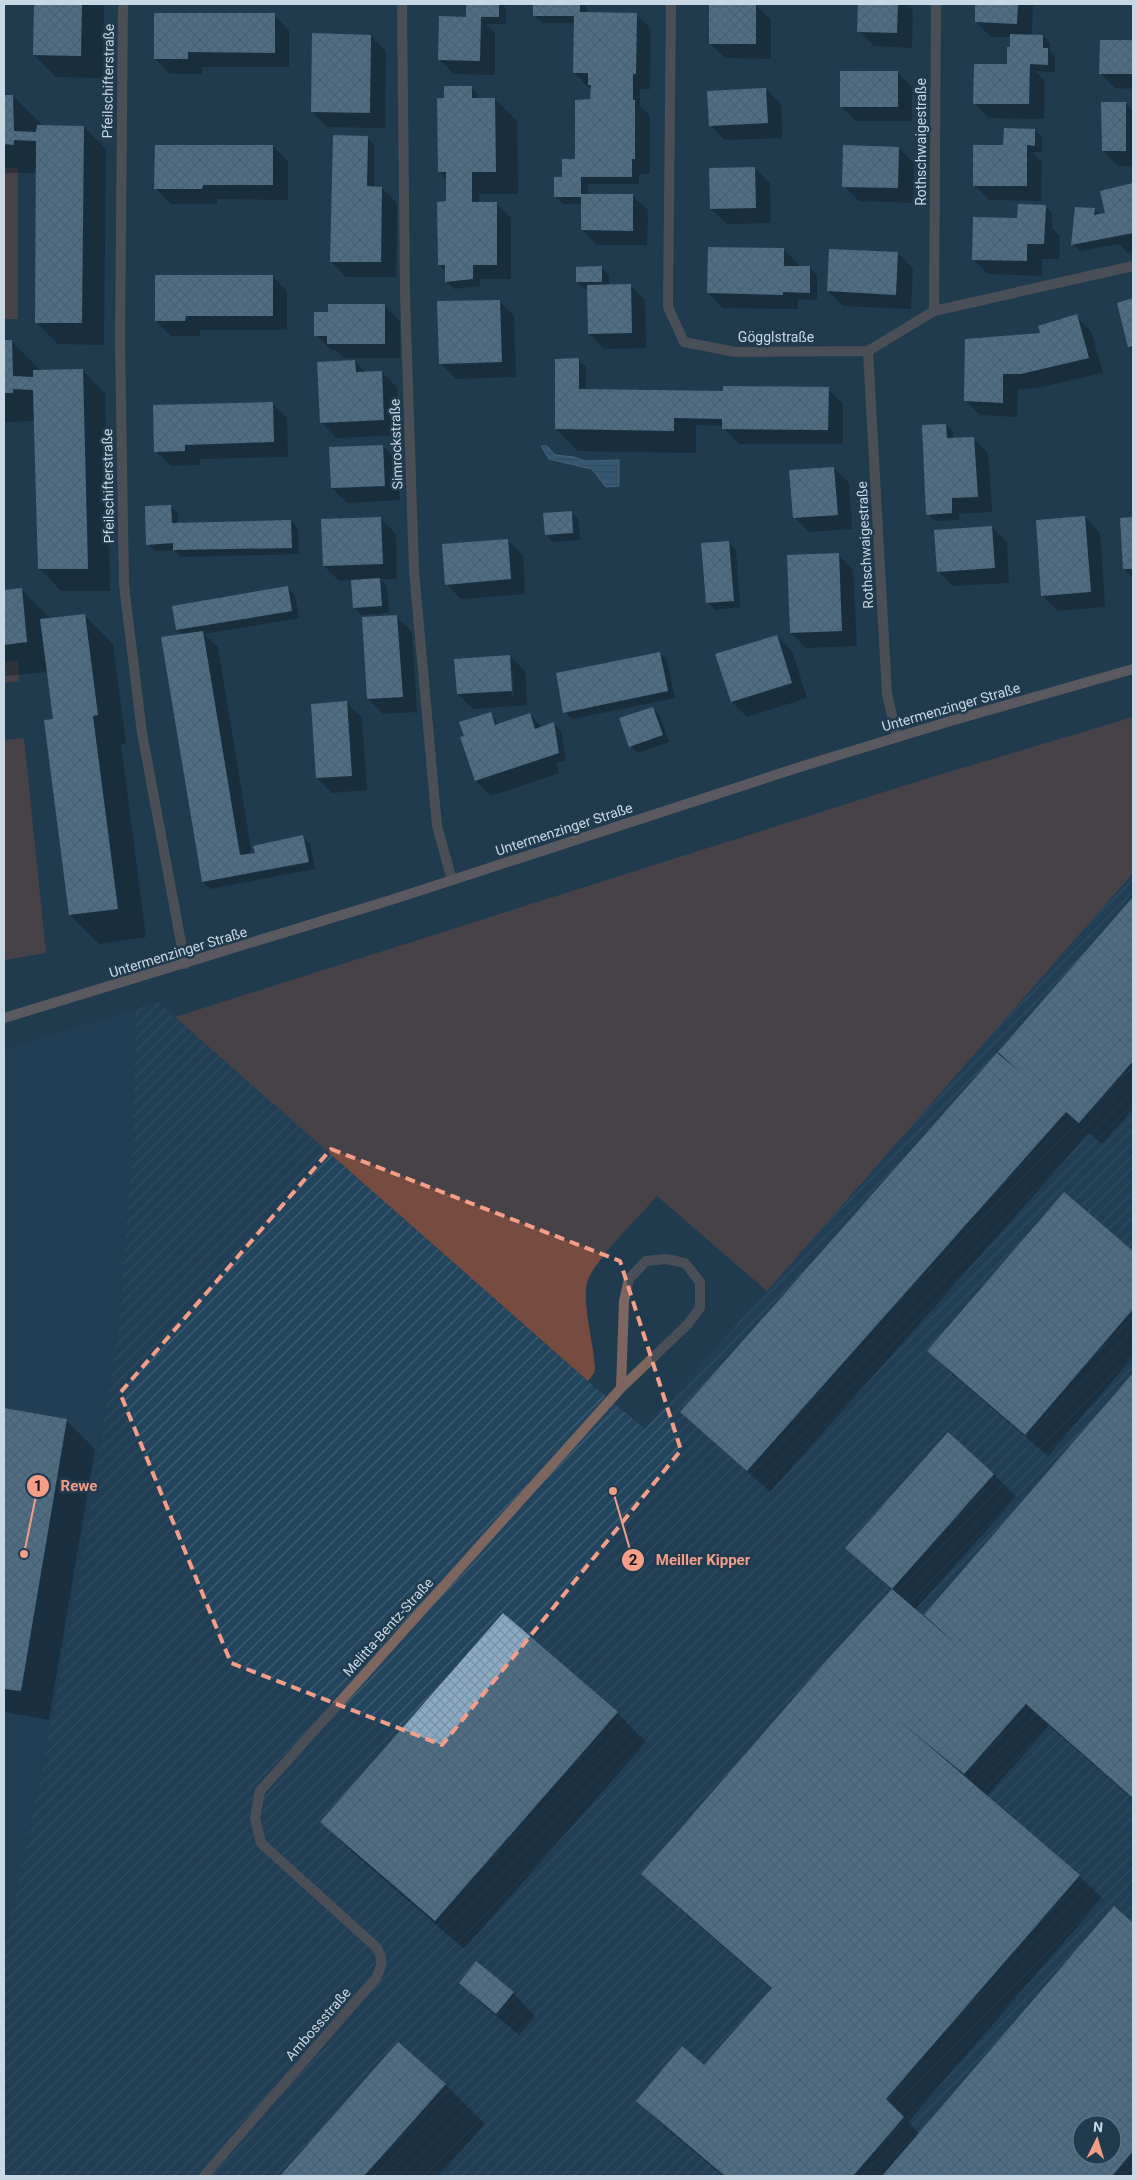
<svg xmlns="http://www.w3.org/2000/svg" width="1137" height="2180" font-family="Roboto,sans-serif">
<defs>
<pattern id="industrial-furrows" width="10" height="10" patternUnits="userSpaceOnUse" patternTransform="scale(1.25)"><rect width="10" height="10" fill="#22445c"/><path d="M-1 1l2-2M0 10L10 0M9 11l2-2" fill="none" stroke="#415e73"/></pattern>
<pattern id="water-rules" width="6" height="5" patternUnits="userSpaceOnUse" patternTransform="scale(1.25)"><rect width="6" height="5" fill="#4f7a9b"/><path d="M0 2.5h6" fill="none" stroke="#476379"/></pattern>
<pattern id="building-cross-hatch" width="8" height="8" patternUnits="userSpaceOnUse" patternTransform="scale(1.25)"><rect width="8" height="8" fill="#8caac2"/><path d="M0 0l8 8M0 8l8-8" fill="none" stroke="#7890a3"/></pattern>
</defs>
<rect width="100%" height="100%" fill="#203a4e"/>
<path fill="#22445c" d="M136,1009L132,1151L119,1322L84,1552L43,1765L4,1948V1050Z"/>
<path fill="url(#industrial-furrows)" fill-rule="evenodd" d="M1133,873V2176H4V1948L43,1765L84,1552L119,1322L132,1151L136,1009L158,1002L583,1377L645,1429ZM1082,2125H1112V2155H1082Z"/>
<path fill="#774c40" d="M4,168H18V319H4Z
M18,660L19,681L4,683V662Z
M1133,717V873L767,1291L657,1196C641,1215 592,1262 587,1283C582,1304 594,1345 595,1368L594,1373L588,1381L175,1017L922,780Z
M24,738L46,953L4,960V740Z"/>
<path fill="url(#water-rules)" stroke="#7496b1" d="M541,446H547L555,455L574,457L585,461L619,460V486L606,487L592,469L549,459Z"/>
<path fill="#0007" fill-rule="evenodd" d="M35,4H104L103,78L56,77L34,55Z
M468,4H502L506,8V24H486L495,33V75L454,74L439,59L469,18L467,16Z
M534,4H584L587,7V13L636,14L651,29L650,89H640V106L650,116V174H639V184H588V195H632L648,210L647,245H597L582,230V204H563L555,196L563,178L576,160L594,101L592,88H589L574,73L575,23H542L534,15Z
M859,4H906L913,11L912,48L874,46L859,31Z
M977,4H1033L1032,36H1043L1050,43V51L1055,56V72L1035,71L1045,81L1044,119L989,118L974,103L1010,65L1011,49V37H991L976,22Z
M756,5L771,20V59L725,58L710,43Z
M274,15L289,30V67H202V74H170L155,59Z
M371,36L386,51L385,128L327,127L312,112Z
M1101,41L1133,42V89L1115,88L1100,73Z
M897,72L912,87V121H856L841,106Z
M471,87L478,95V99H495L517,121L518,194H479V203H496L511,218V279H480V286L454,289L446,281V272L439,264L450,203L448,181L439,172L446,99Z
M766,89L781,104L782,138L725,140L710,125Z
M4,96H13L42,125L84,127L106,149L104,345L58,344L36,322L37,173H4Z
M1125,103L1133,111V166H1118L1103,151Z
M1035,130L1042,137V152H1032L1042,162L1041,201L989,200L974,185L1004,146Z
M367,137L374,145V188H382L397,203L396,277H346L331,262Z
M273,146L288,162V200L217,199V204H171L156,189Z
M899,148L914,163L913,203L859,201L844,186Z
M755,168L770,183L771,223L727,224L711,209Z
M1133,184V252L1128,253L1119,244L1080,251L1073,244L1094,209L1101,215L1108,217L1102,192Z
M1045,206L1052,213V228L1060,236L1059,259H1042V276L988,274L973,259Z
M784,250L799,265V267H810L817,275V300L798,299V309L723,308L708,293Z
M898,253L913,269L911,309L843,306L828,291Z
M602,268L609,275V285H630L645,300L646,348L604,349L589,333L588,289H585L577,282Z
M272,276L287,291V330H200V336H171L156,321Z
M1133,300V350L1129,346L1118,304Z
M499,301L514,316L516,377L456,379L441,364Z
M385,306L400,321V358H344L336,350H331L316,335L330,313Z
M1076,316L1091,331L1103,373L1036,388L1018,389L1017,417L980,415L965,400L1041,335Z
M11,341L40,370L83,371L105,393L110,591H61L39,568L36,421L4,422V342Z
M578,360L586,367V390L722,392L828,389L843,404V444H739L724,428V426L696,425V453L578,451L556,429Z
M355,361L367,373L382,372L397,387L399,435L336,438L321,422Z
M272,403L287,418L288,457L200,459V465L171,466L156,451Z
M946,425L953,432V439L973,438L988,453L992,512L959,514V520L935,521L928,514L923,441Z
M383,446L398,461L400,500L347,503L332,488Z
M834,468L849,483L852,529L809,532L794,517Z
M170,506L178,513V524L291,521L298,528L299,554L181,557L174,550L155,551L148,544Z
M571,512L578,519L580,540L553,542L546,535Z
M1085,517L1100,533L1105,607L1058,611L1042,596Z
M1133,518V578L1124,569L1121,519Z
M381,519L396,534L397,579H380L387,586L389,613L361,615L354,607L352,580L339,581L324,566Z
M992,527L1007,542L1009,583L953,586L938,571Z
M507,540L523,555L525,594L461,599L446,584Z
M728,542L736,550L740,607L715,610L707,602Z
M838,554L853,570L857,646L806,648L791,633Z
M288,588L295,595L299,618L204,634L218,647L252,855L302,836L310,844L315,869L210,889L203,882L183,635L177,630Z
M21,589L50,618L84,615L113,644L126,744H121L146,937L99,944L70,915L54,720L48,672L4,676V591Z
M397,617L412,632L417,712L383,714L368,699Z
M777,636L792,651L807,698L747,717L732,702L717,655Z
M660,653L667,661L675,698L572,719L565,712Z
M510,656L525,671L527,705L473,709L458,694L456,660ZM510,671H512L514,697H512Z
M347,703L362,718L367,790L332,793L317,778Z
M653,708L660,716L669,742L638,753L630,746Z
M490,713L499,725L530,715L543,728L554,724L561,731L566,760L556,763L559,773L491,796L476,781L462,738L466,736Z
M1133,899V1109L1102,1144L1089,1133L770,1492L682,1412L938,1123Z
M1064,1194L1133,1253V1357L1048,1456L951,1373L928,1351Z
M1133,1375V1799L1049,1726L986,1797L1079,1876L1102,1898L908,2122L920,2134L1114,1908L1133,1924V2176H723L660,2123L638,2101L704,2067L772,1989L665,1896L643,1874L892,1590L847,1548L994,1474L1016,1497L915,1610L933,1625L934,1624L925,1615ZM1082,2125H1112V2155H1082Z
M4,1410L66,1420L95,1449L49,1720L4,1712Z
M503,1615L617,1713L646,1742L464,1949L351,1851L322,1822Z
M461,1982L513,1993L535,2016L519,2035L483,2005Z
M398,2044L445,2084L485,2124L439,2176H282Z"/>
<path fill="url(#building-cross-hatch)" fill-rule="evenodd" d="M34,4H82L81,56L33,55Z
M466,4H499V17H481L480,61L438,60L439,16L466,17Z
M533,4H580V12L637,13L636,74H633V100H635V159H632V177H581V194H633V231L581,230V197H554V177H562V159H575V100L590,99L591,85H588V73H573L574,16H533Z
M709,4H756V44H709Z
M858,4H898L897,33L857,32Z
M975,4H1018L1017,24L975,22Z
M154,13H275V53L188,52V59H154Z
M312,33L371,35L370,113L311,112Z
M1010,34L1043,35V48H1048V65L1030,64L1029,104H973L974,64H1007V47H1010Z
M1100,40H1133V74H1099Z
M840,71H898V107H840Z
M444,86H472V98H495L496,172H472V202H497V265H473V279L445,282V265H438L437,202L446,201V172H438L437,98H444Z
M766,88L768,123L709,126L707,91Z
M4,95H13L14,131L36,132L37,125L84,126L82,323H35L36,141L14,140V145L4,144Z
M1101,102H1126V151H1102Z
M1004,128L1035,129V146L1027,145V186H973V145H1003Z
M333,135L368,136L367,186L382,187L381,262H330Z
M155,145H273V185H203L202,189H154Z
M843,145L899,147L898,188L842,187Z
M755,167L756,208L710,209L709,168Z
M1133,183V233L1071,245L1075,207L1095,208L1094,215L1105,213L1100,191Z
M1018,204L1046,205L1044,244H1027V261L972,260L973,217L1017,218Z
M708,247L784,248V266H810V293L783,292V295L707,293Z
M829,249L898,252L896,295L827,291Z
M602,266V282H576V267Z
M155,275H273V316H186L185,321H155Z
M631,284L632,333L588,334L587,285Z
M1133,298V346L1128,347L1117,303Z
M500,300L502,362L439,364L437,301Z
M328,304H385V344H327V336H314V312H328Z
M1077,314L1089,358L1021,374H1003V403L964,401L965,339L1040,333L1038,326Z
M4,340H12L13,376L33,377V370L83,369L88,569H38L33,390L13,389V393H4Z
M579,358V389L723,391V386L829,387L828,430L722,429V419L674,418V431L555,429V359Z
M355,360L356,372L382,371L384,420L320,423L317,362Z
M273,402L274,442L185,445V451L154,452L153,405Z
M946,424L947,438L974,437L978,497L952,498V513L926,515L922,425Z
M383,445L385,486L331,488L329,447Z
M834,467L838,515L793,518L789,470Z
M171,505L172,523L291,520L292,548L173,550V543L146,545L145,506Z
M572,511L573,533L545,535L543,513Z
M1085,516L1091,592L1041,596L1036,520Z
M381,517L383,564L323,566L321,519Z
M1133,517V569H1123L1120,518Z
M992,526L995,568L937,572L934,530Z
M508,539L511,579L445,585L442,544Z
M729,541L734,601L706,603L701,543Z
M839,553L842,631L790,633L787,555Z
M380,578L382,606L353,608L351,580Z
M288,586L292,611L176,630L172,606Z
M22,588L27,642L4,645V590Z
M85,614L98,715L93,716L118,909L69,915L44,720L53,719L40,619Z
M397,615L403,697L367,699L362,617Z
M203,631L240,855L255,853L253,846L303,835L309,862L202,882L161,637Z
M777,635L792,683L731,702L715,654Z
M660,652L668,691L563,713L556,673Z
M510,655L512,691L457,694L454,659Z
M347,701L352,776L316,778L311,704Z
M653,707L663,735L629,747L619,718Z
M491,712L495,725L530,713L535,729L554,722L559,753L475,781L460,737L464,736L459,722Z
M1133,897V1061L1079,1123L1066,1112L747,1471L680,1412L997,1053L1021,1073L998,1052Z
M1064,1192L1133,1251V1309L1025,1435L927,1351Z
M1133,1373V1798L1026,1704L964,1774L900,1721L1080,1875L886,2099L904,2117L853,2176H725L636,2101L682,2046L704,2065L772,1988L641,1874L827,1660L892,1589L956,1644L924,1615Z
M4,1408L67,1419L21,1691L4,1689Z
M948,1432L994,1474L892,1589L845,1548Z
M503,1613L618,1712L435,1921L320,1822Z
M1114,1906L1133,1923V2151L1112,2176H882ZM1082,2125H1112V2155H1082Z
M476,1961L514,1992L496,2014L459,1983Z
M398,2042L446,2084L364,2176H280Z"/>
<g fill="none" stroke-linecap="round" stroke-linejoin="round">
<path stroke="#7d665f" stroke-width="10" d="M123,4L120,342L124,585L142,733L185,964
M402,4L405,295L414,571L437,826L452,880
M671,4L668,307L684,342L735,352L868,351L934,311L1133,266
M934,311L936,4
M868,351L887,694L897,737
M204,2176L376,1978C382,1966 384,1959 376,1947L261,1843L255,1818L260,1791L621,1388L687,1325L700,1308V1282L685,1263L666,1259L646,1261L629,1279L624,1301L621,1388"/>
<path stroke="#a37f75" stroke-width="10" d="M4,1018L394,899L803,766L947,722L1133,669"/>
</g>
<path d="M0 0H1137V2180H0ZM331,1149L620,1261L681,1450L442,1745L231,1663L120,1393Z" fill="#203a4e" fill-opacity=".55" fill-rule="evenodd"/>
<path fill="none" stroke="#f49e87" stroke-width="4" stroke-dasharray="10 6" stroke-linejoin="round" d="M331,1149L620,1261L681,1450L442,1745L231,1663L120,1393Z"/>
<g text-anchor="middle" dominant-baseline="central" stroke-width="5" stroke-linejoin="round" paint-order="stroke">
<g font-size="14" fill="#c9d8e5" stroke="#203a4e">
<text transform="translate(108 81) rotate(-89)">Pfeilschifterstraße</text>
<text transform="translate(921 142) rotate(-90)">Rothschwaigestraße</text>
<text x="776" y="337">Gögglstraße</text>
<text transform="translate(396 444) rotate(-92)">Simrockstraße</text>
<text transform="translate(108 486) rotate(-91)">Pfeilschifterstraße</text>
<text transform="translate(865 545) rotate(-93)">Rothschwaigestraße</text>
<text transform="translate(951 707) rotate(-16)">Untermenzinger Straße</text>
<text transform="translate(564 829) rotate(-18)">Untermenzinger Straße</text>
<text transform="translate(178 952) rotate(-17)">Untermenzinger Straße</text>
<text transform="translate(388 1627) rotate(-48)">Melitta-Bentz-Straße</text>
<text transform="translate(318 2024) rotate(-49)">Ambossstraße</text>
</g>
</g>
<path fill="none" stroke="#f49e87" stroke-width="2" d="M24 1554L38 1486M613 1491L633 1560"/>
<g fill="#f49e87" stroke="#203a4e" stroke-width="2">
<circle cx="24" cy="1554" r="5"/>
<circle cx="613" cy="1491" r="5"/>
<circle cx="38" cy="1486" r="12"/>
<circle cx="633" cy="1560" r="12"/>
</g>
<g font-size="15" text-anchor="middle" font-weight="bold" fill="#111">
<text x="38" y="1491">1</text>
<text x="633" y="1565">2</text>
</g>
<g font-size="15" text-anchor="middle" font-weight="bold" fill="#f49e87" stroke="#203a4e" stroke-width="5" stroke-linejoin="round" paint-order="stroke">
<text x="79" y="1491">Rewe</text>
<text x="703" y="1565">Meiller Kipper</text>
</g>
<rect width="1137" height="2180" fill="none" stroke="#c9d8e5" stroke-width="10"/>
<g transform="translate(1097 2140) rotate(5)"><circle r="24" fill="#203a4e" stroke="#64798a"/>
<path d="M0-4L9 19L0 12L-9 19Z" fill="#f49e87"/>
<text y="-8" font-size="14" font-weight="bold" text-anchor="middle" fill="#c9d8e5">N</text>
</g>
</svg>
